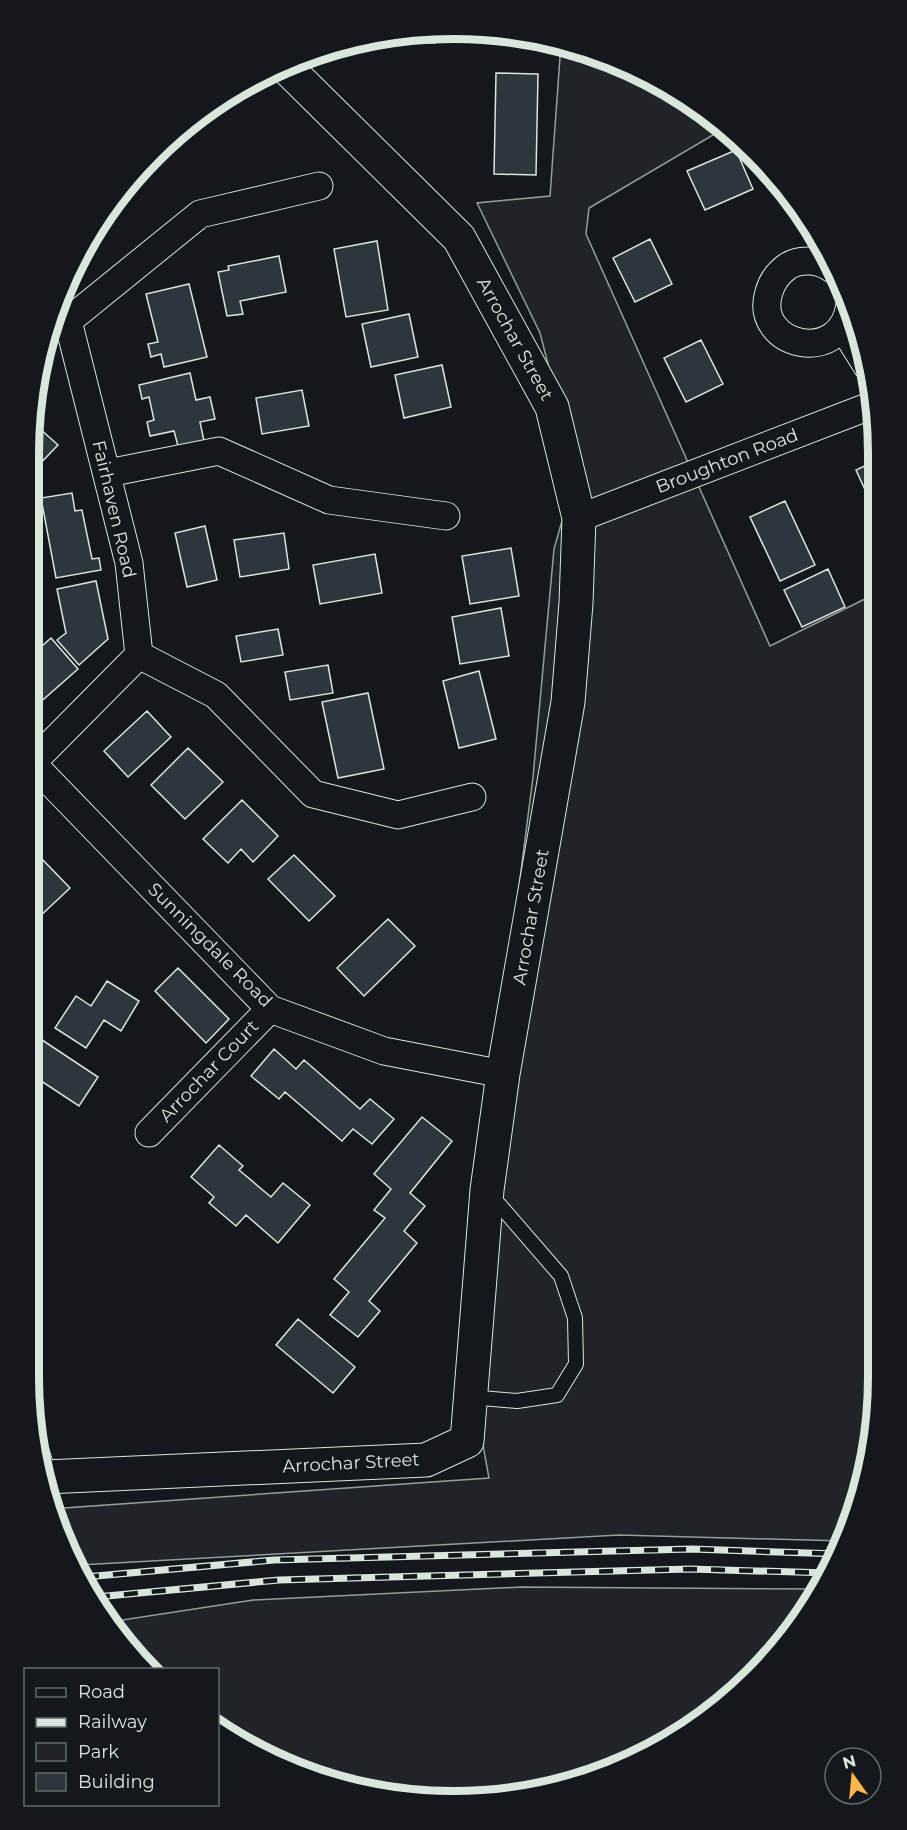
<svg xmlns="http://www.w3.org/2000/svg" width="907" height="1830" font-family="Montserrat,sans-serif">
<rect width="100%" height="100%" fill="#14181c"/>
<path fill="#202428" stroke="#939e99" stroke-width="1.5" d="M561,43L641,72L725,128L589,208L586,234L770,646L875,594L878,1404L864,1486L843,1541L619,1535L79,1565L50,1509L489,1478L462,1331L533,777L554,549L576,472L540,333L477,203L550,196Z
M522,1587L817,1589L754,1677L641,1758L509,1798L370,1793L241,1744L218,1728V1670L148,1669L117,1635L109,1622L253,1600Z"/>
<path fill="#2c363c" stroke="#d8e6dc" stroke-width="1.5" d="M435,31V43L384,41V35L398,32Z
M496,73L538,74L536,175L494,174Z
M736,150L753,189L705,210L687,171Z
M153,155L158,160L122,196L118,193Z
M650,239L672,284L635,302L613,258Z
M377,241L388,310L346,317L334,249Z
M279,256L286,292L240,301L243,314L227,316L218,272L229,270L228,266Z
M189,284L207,357L164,367L161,354L151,357L148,344L158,342L146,294Z
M409,314L418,357L371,367L362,324Z
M701,340L723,384L686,402L664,358Z
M442,365L451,407L404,418L395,375Z
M190,373L196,400L210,397L215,419L200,422L204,441L178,446L174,431L150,436L147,422L154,420L149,397L142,399L139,385Z
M302,390L309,426L262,434L256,398Z
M30,420L58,445L33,471L29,468Z
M875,461V506L873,507L856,470Z
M72,493L75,511L82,510L92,559L99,558L101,570L56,578L41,498Z
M785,501L815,565L780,581L750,517Z
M205,526L217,580L187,587L175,533Z
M284,533L289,569L240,577L234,540Z
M511,548L519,596L470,604L462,556Z
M375,554L382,593L320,604L313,565Z
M828,569L845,607L802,627L784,590Z
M96,581L108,639L79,665L57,640L66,633L57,589Z
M501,608L509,656L460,664L452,617Z
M278,629L283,655L241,662L236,636Z
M51,638L78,669L29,712V649L34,653Z
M328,665L333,693L290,700L285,672Z
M479,671L496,739L459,748L443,681Z
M368,693L384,769L338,778L322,702Z
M147,711L171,737L128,777L104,751Z
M188,748L223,782L185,819L151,785Z
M242,800L278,836L253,862L241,849L228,863L203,839Z
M294,855L335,896L309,921L268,879Z
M41,858L70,888L36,920L29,912V869Z
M388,919L415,946L364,996L337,968Z
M178,968L229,1019L206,1043L155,991Z
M107,981L139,1001L121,1031L104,1020L86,1048L55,1028L76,996L91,1006Z
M33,1034L98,1077L79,1106L29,1073V1040Z
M274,1049L296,1069L304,1060L360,1109L370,1099L394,1119L372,1144L353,1129L342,1141L285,1092L279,1099L251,1076Z
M422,1117L452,1141L410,1193L425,1206L404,1231L417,1243L369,1301L380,1311L358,1337L330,1315L349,1292L334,1279L385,1218L374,1210L391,1189L374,1174Z
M219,1145L243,1166L239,1170L271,1197L283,1183L310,1205L278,1243L246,1215L236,1226L209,1203L214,1197L191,1177Z
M298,1319L355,1367L333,1393L276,1345Z"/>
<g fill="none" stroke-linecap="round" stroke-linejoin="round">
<defs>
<path id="service" d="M470,1397L517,1401L557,1395L576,1364L575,1318L561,1276L490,1194
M40,1446L50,1476"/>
<path id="minor" d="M832,269C820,260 801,258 788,266C778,273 772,281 769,292C752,346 842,368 850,304
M842,326L867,366
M108,473L219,451L329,500L446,516
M579,518L875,404
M139,655L216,695L313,794L398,815L472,797
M29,760L270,1009L384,1051L503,1074
M32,763L139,655L129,563L68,321L200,214L319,186
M149,1133L270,1009"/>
<path id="tertiary" d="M45,1477L426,1460L467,1441L487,1190L503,1074L568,702L576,603L579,518L552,407L459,238L285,66"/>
</defs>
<use href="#service" stroke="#d8e6dc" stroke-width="16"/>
<use href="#minor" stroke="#d8e6dc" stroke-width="29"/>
<use href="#tertiary" stroke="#d8e6dc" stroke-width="35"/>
<use href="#service" stroke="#14181c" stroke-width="14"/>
<use href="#minor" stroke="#14181c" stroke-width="27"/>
<use href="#tertiary" stroke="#14181c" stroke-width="33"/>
<defs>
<path id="rail" d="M85,1577L274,1560L692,1549L839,1554
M96,1597L279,1580L690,1569L829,1573"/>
</defs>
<use href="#rail" stroke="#d8e6dc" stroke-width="7"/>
<use href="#rail" stroke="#14181c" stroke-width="4.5" stroke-dasharray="14" stroke-linecap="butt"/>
</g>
<g text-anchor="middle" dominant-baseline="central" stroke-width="4.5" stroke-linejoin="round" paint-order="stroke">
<g font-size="18" fill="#d8e6dc" stroke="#14181c">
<text transform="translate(515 339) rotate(61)">Arrochar Street</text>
<text transform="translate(727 461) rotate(-21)">Broughton Road</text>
<text transform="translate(114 509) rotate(77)">Fairhaven Road</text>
<text transform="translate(531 917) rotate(-80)">Arrochar Street</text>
<text transform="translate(210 945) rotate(45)">Sunningdale Road</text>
<text transform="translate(209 1071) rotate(-46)">Arrochar Court</text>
<text transform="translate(351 1463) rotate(-3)">Arrochar Street</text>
</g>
</g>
<path d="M0 0H907V1830H0ZM453 39H454A414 414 0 0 1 868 453V1377A414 414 0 0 1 454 1791H453A414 414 0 0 1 39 1377V453A414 414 0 0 1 453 39Z" fill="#14181c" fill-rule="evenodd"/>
<path fill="none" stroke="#d8e6dc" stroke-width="8" d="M453 39H454A414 414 0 0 1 868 453V1377A414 414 0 0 1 454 1791H453A414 414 0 0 1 39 1377V453A414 414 0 0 1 453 39Z"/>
<rect x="24" y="1668" width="195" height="138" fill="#14181c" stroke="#626a69" stroke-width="1.5"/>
<rect x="36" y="1688" width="30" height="9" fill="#14181c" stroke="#626a69" stroke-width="1.5"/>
<text x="78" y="1698" font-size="18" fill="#d8e6dc">Road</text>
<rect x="36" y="1718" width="30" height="9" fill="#d8e6dc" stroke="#626a69" stroke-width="1.5"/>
<text x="78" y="1728" font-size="18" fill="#d8e6dc">Railway</text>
<rect x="36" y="1743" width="30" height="18" fill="#202428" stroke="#626a69" stroke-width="1.5"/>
<text x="78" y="1758" font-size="18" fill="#d8e6dc">Park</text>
<rect x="36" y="1773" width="30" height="18" fill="#2c363c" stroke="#626a69" stroke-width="1.5"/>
<text x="78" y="1788" font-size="18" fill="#d8e6dc">Building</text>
<g transform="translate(853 1776) rotate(345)"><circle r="28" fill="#14181c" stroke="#626a69" stroke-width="1.5"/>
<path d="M0-4.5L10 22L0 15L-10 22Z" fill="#ffb74d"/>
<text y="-9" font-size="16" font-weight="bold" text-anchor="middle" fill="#d8e6dc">N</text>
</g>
</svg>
